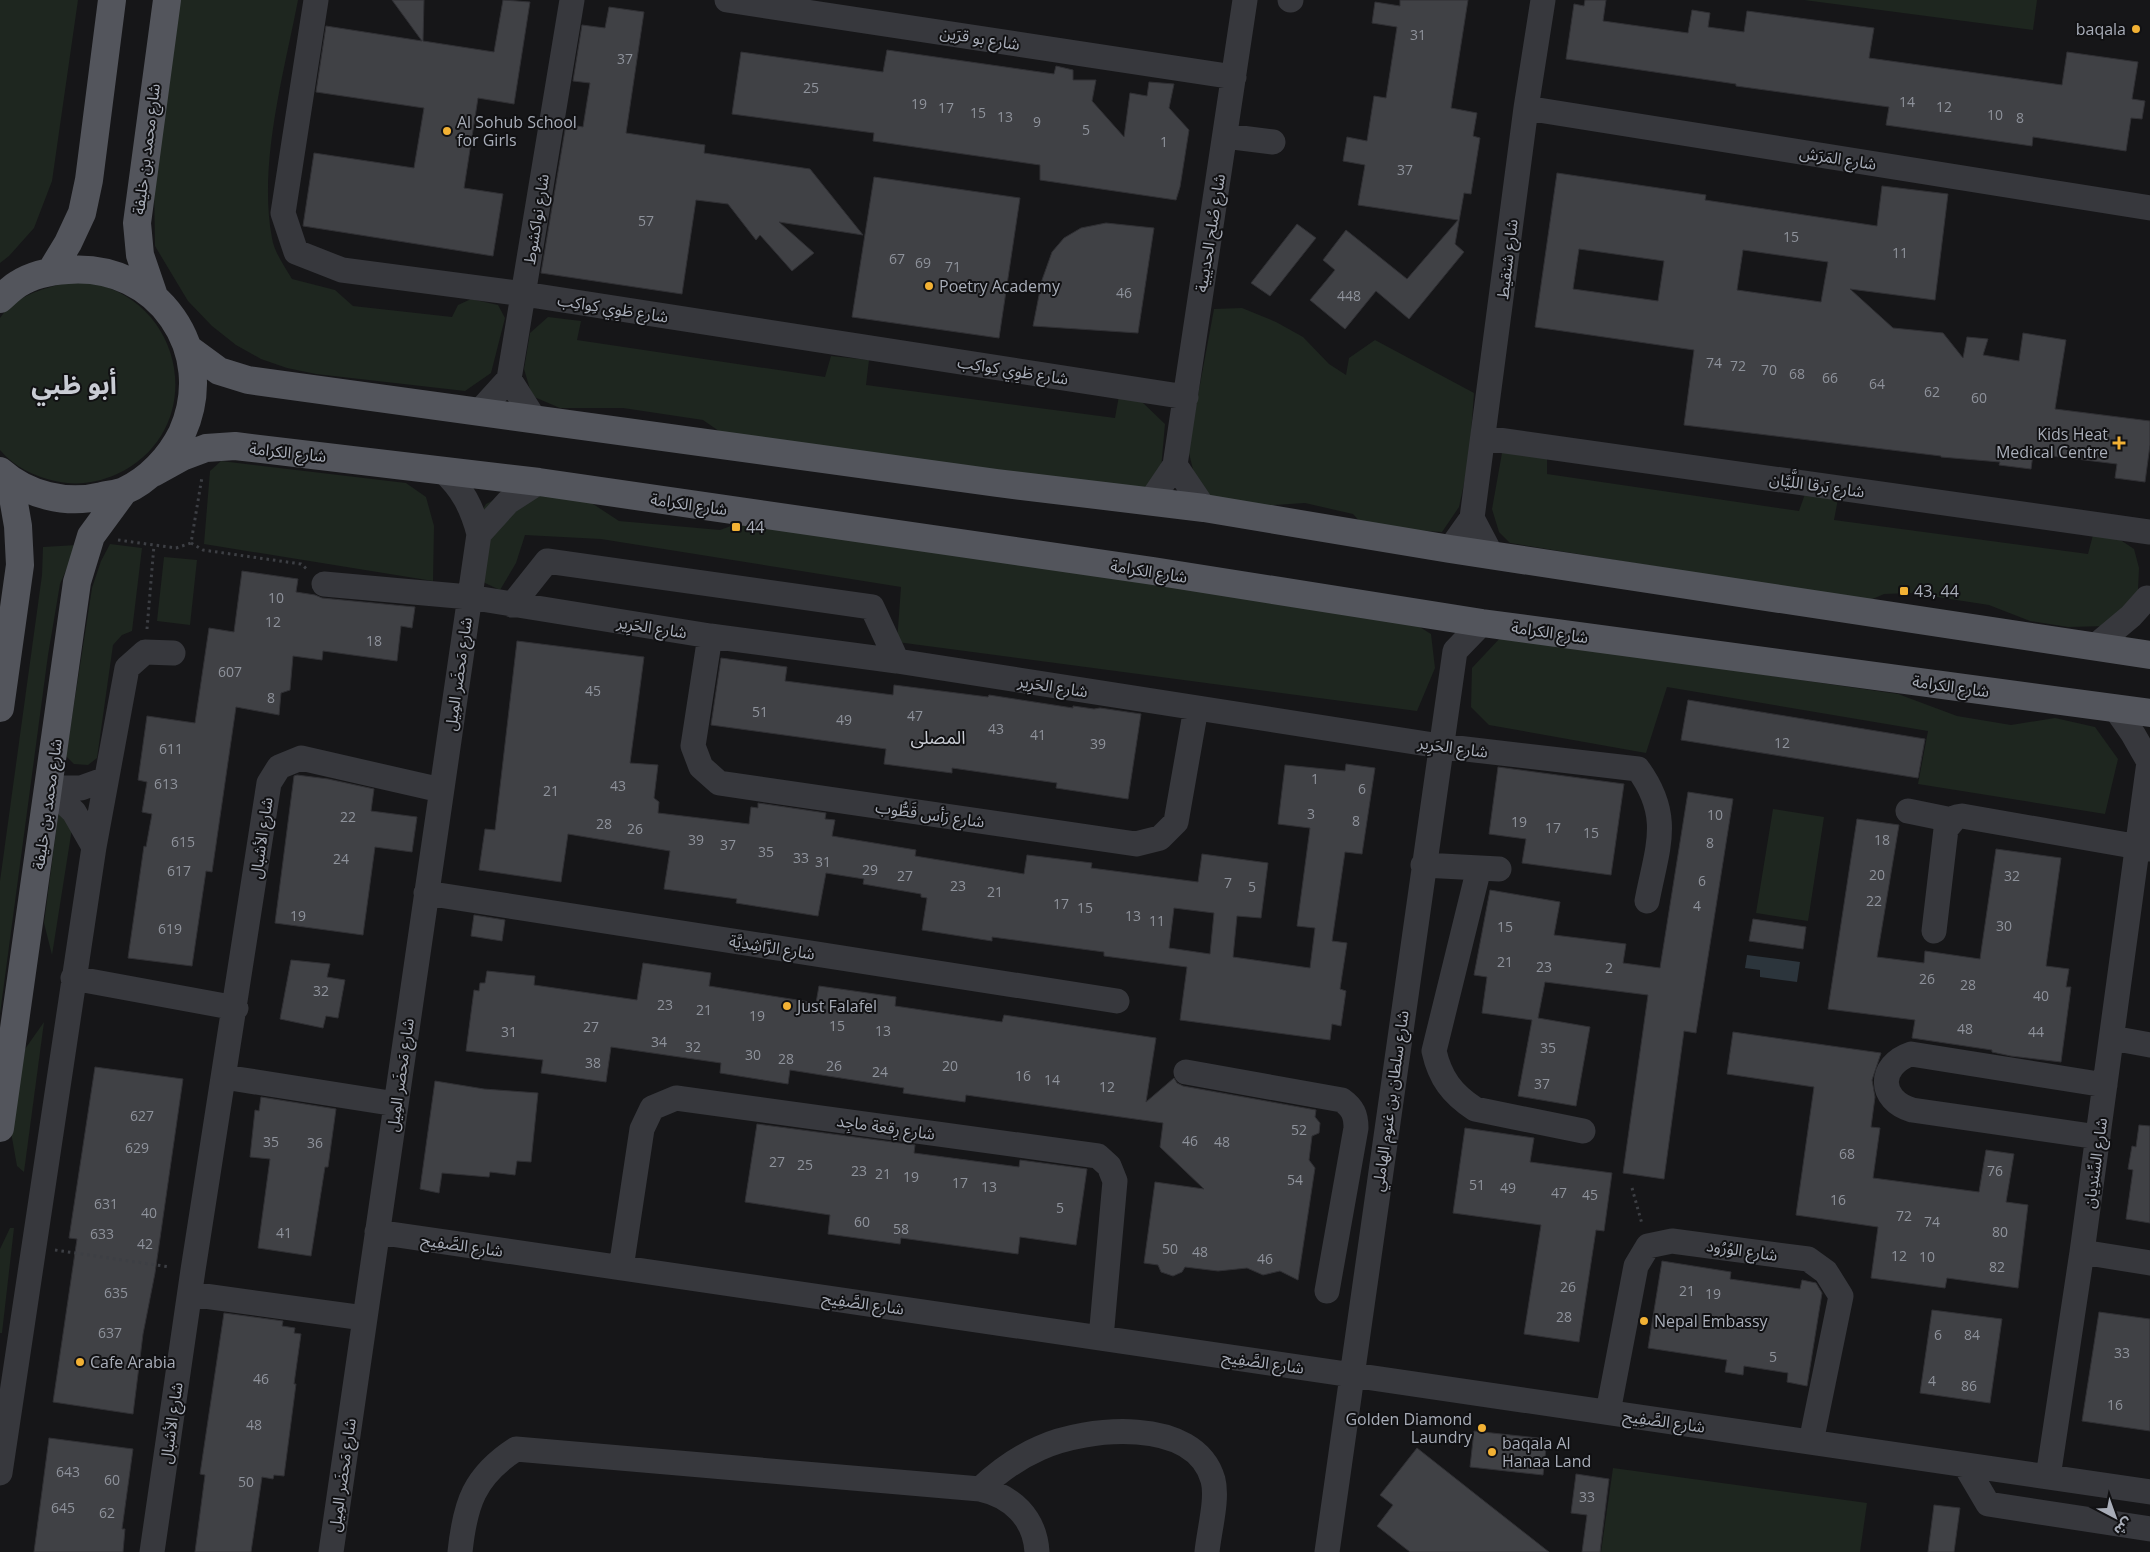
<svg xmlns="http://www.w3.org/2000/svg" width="2150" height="1552" font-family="'Open Sans','Noto Sans Arabic',sans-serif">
<rect width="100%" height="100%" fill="#161618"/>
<path fill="#1e261f" d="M0,0H78L52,181L34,228L9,256L0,263Z
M180,0H298C284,73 258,165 272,238C274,252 285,267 292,279L335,290L353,306L452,317L458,305L471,299L498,305L505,318L491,373L465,391L316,374L287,368L261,359L236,345L212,326L188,301L155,246L154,183Z
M1804,0H2037L2033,30Z
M66,283C76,283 89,282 100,285C190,311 204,434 117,474C97,483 76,486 55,481C34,476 14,467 0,450V318C16,296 41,289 66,283Z
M1242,308L1276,322L1303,337L1329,364L1346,375L1349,358L1375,340L1474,393L1469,460L1459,507L1442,532L1365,527L1353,514L1305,503L1274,505L1259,510L1206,497L1196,482L1188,449L1214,309Z
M548,317L581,321L577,340L825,377L831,356L869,360L866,385L1115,418L1119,396L1141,401L1165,424L1161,469L1145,496L726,436L703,420L623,408H560L532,396L524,369L530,333Z
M1502,453L1547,457V474L1799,511L1805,494L1838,499L1834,520L2088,554L2093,535L2119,539L2134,549L2139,568L2138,590L2108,626L2068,627L2030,621L1989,605L1911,593L1884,594L1868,601L1510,543L1499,532L1492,509Z
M221,461L406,483L426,497L434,526L433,581L204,544L210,471Z
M508,493L587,500L619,521L720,530L755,517L1410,621L1431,634L1435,668L1417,711L897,642L901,587L601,539L525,535L516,563L500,590L485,583L470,564L475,522L486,504Z
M110,544L142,548L132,631L122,635L113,645L97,758L88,765L74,764L66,756L92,588L101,561Z
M77,545L60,584L48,655L0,1014V881L42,575L43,547Z
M164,557L197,560L190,625L157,621Z
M1501,637L1898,694L1957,716L2011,725L2055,718L2095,727L2118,759L2105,814L1918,784L1928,731L1667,687L1646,753L1489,725L1471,707L1472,668Z
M59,809L73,822L52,955L44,923Z
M1773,809L1824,817L1808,921L1756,913Z
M44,1022L24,1172L17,1166L11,1132L25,1049Z
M10,1228H14L2,1333H0V1249Z
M1613,1468L1867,1503L1860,1552H1601Z"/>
<path fill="#2c353c" d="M1747,955L1800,962L1797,982L1760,977V970L1745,968Z"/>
<path fill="#404145" stroke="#303034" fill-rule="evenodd" d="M392,0H424L423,41L494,52L503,0L530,2L514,104L478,98L464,188L503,194L493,256L303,226L314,153L414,168L424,108L316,92L326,26L422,41Z
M1400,0H1468L1451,108L1477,113L1473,136L1480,138L1471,194L1464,193L1455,244L1464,252L1409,319L1376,291L1345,329L1310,300L1335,270L1323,260L1346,230L1407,279L1458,220L1358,205L1365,165L1343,161L1347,137L1367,141L1374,96L1386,98L1397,27L1372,23L1375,2L1400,6Z
M1585,0H1606L1603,21L1688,33L1692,10L1710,13L1708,27L1744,32L1747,11L1874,28L1869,58L2062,85L2067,52L2138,62L2132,99L2145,101L2142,119L2131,118L2126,151L2033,137L2032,146L1886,125L1889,107L1736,86V84L1566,59L1574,4L1584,6Z
M609,7L644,12L626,133L705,145L704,153L810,169L863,235L779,222L814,253L792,271L760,235L756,240L728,204L696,200L682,294L541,273L566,124L583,127L590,83L573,81L582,25L605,28Z
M887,50L1054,74L1056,66L1073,70V80H1096L1092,101L1124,137L1130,93L1147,96L1149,82L1174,84L1169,108L1189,130L1180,187L1176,200L1040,180V165L873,141L874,133L732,114L741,52L883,72Z
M1557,173L1706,195L1705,200L1877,226L1882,186L1948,194L1935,300L1850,289L1893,328L1943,333L1963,358L1967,337L1988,339L1983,355L2019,361L2023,333L2066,340L2055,409L2150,421V445L2145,482L2115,478L2117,464L2069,458L2033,454L2031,469L1999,465L2000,462L1941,457V456L1684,425L1694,350L1535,327ZM1579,249L1664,261L1658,301L1573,289ZM1743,250L1828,262L1821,302L1737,290Z
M874,177L1020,198L999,338L852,317Z
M1106,223L1154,228L1138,333L1033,326L1042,280L1052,252L1064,238L1081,228Z
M1297,224L1316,238L1270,296L1251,283Z
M242,571L298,579L296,592L315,595L322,598L415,607L412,628L401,626L397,661L323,651L322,660L293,656L290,690L281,693L279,715L236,707L212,872L206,871L192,966L128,958L144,846L146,847L152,814L142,812L147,782L138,780L147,716L195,723L209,628L234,632Z
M517,641L644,657L630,763L658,765L654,798L659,802L658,813L749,824L751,807L758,808V803L826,813L825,819L835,820L832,836L916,850L915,856L1024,874L1027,855L1092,863L1091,868L1198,882L1202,854L1268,863L1261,918L1237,916L1233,957L1310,968L1315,928L1297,926L1310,828L1278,824L1285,765L1345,771L1346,764L1375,768L1362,854L1345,852L1332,941L1347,943L1340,989L1346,991L1341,1026L1332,1024L1330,1040L1180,1020L1187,967L1104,956V952L992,937V941L922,930L927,898L921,897V894L863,884L864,879L826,873L818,916L736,903L737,899L664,889L670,851L568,834L561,882L479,870L485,829L495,830ZM1174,908L1214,913L1210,954L1169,948Z
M721,658L787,667L785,681L893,695L894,685L988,697L989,695L1073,708V706L1094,709L1100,708L1141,714L1128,799L1056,788L1057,783L952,768V773L884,764L886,749L711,725Z
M1688,700L1925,739L1918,778L1681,740Z
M1498,767L1624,784L1611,875L1522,863L1526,839L1489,834Z
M297,775L328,779L374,789L371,811L417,817L412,852L375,847L363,935L275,923L294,776Z
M1688,792L1733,799L1696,1033L1684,1031L1664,1179L1623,1173L1648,995L1545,982L1538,1018L1590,1027L1576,1106L1518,1096L1532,1020L1482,1013L1487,977L1474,975L1490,890L1560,902L1554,935L1626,944L1623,963L1660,968Z
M1857,819L1899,825L1877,957L1924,963L1925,951L1980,959L1996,849L2061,858L2046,966L2069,969L2066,987H2071L2061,1062L2011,1056L1992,1052V1050L1912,1038L1915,1020L1828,1009Z
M474,915L505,920L502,941L471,936Z
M1753,919L1806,927L1803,949L1749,941Z
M291,960L330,964L327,977L345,980L338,1018L326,1016L323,1028L280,1019Z
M643,963L711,973L709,986L816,1003L819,986L896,997L895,1006L1002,1022L1004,1015L1156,1038L1146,1102L1174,1078L1177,1083L1183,1086L1316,1110L1315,1117L1320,1123L1319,1133L1312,1136L1309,1160L1315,1168L1298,1280L1280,1271L1263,1275L1247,1268L1218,1271L1185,1267L1182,1272L1173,1276L1161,1272L1158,1265L1144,1263L1155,1182L1204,1189L1160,1147L1163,1123L966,1095L965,1102L903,1093L904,1088L790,1070L788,1084L720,1073L721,1063L611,1047L606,1082L541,1073L543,1060L466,1051L474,990L479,991L480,983H485L487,971L535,976L534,985L637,1000Z
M1733,1032L1881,1053L1872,1080L1875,1097L1871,1127L1880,1128L1873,1178L1979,1192L1986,1150L2014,1154L2006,1202L2028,1205L2018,1288L1947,1278L1945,1288L1871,1278L1878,1227L1796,1215L1814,1087L1727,1074Z
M95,1067L183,1079L155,1273L143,1334L133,1414L53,1402L77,1239L69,1238Z
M435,1081L484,1089L538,1093L531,1162L517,1161L515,1175L490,1172L489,1177L442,1173L439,1193L420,1189Z
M261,1097L336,1109L328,1167H325L311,1256L258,1248L270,1159L250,1157L255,1110L259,1111Z
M757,1124L915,1145L914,1153L1019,1167L1020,1160L1087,1169L1076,1245L1020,1237L1018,1254L901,1238L900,1244L828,1234L830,1215L745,1202Z
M2139,1125L2150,1126V1223L2126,1219L2133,1170L2128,1169L2132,1146L2136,1147Z
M1465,1128L1534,1138L1530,1162L1612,1173L1604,1231L1596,1230L1579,1342L1524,1334L1541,1225L1453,1213Z
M1662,1261L1731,1272L1730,1279L1800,1289L1802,1280L1816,1283L1822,1293L1807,1386L1787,1382L1788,1373L1744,1366L1743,1375L1725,1372L1727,1360L1648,1348Z
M1932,1310L2002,1319L1990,1403L1920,1393Z
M2099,1312L2150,1319V1431L2082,1421Z
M224,1313L283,1321L282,1326L295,1328L294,1333L301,1334L294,1384H296L284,1476L274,1475L273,1479L262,1477L251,1552H195L205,1475L200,1474Z
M1474,1431L1547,1439L1543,1475L1470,1467Z
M49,1438L133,1449L122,1529H125L123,1552H34Z
M1417,1448L1479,1497L1549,1552H1410L1377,1526L1393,1505L1380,1495Z
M1576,1474L1609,1479L1600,1552H1582L1587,1515L1571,1513Z
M1934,1505L1960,1508L1954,1552H1928Z"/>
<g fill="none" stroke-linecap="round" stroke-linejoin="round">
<path stroke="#3d3f44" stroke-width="3" stroke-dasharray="2.5 4" stroke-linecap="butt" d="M118,540L176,548L191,543L202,477
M191,543L203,550L301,564L308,570
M147,629L154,545
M1632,1188L1642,1224
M55,1250L170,1267"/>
<path stroke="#37383d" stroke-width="25" d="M316,0L283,213L296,252L342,270L524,294L1186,397
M727,0L1234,77
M1290,0H1291
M1526,108L2150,208
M1225,136L1273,142
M509,379L535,420
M479,412L509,379L572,0
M1484,438L2150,532
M1175,465L1204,508
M1150,502L1175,465L1245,0
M1472,518L1492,556
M479,534L508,502L539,482
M1450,549L1472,518L1526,108L1543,0
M324,584L469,597L710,636L897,661L1440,746L1638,769C1673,817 1657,848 1647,901
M512,605L547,561L872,607L897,661
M710,636L693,746L701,767L719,783L1136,844L1160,838L1176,822L1196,708
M2094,647L2131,616L2147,598
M49,788L74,812L94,847
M49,788H81L106,779
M1908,811L1952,820
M1423,865L1499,869
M1479,868L1434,1051C1440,1078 1452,1094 1475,1109L1583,1131
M426,893L1117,1001
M1934,931L1946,829L1956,817L1962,816L2150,849
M73,978L236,1008
M2112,1038L2150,1045
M1186,1072L1342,1100C1353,1108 1356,1115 1356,1128L1327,1291
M224,1077L396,1104
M2098,1137L1912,1110C1878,1100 1878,1065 1911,1054L2105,1085
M377,1232L2150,1492
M2082,1252L2150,1263
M621,1268L642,1129L652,1108L676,1098L1098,1156L1109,1166L1115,1181L1101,1338
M190,1294L364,1318
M1608,1412L1636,1266L1648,1246L1672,1241L1808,1259L1826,1272L1841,1296L1811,1442
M1965,1465L1988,1504L2150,1529
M0,1473L94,847L127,668L145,652L173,653
M2048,1477L2082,1252L2149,762L2133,734L2115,708
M980,1489C998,1472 1017,1458 1040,1448C1086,1427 1195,1416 1213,1480C1218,1499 1209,1531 1207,1552
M152,1552L193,1270L269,783L279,767L301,758L441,790
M331,1552L479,534C472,507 462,488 442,470
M460,1552C465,1504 474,1476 516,1449L980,1489C1012,1496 1035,1518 1037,1552
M1327,1552L1455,651L1482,623"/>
<path stroke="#53555c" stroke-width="28" d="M51,271L68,243L82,213L89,180L112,0
M154,296L140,255L137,223L167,0
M0,299C6,294 11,288 18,284C32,275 51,271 68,270C158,263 219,351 182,433C170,457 149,480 124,491C117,494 109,494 102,496C66,505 27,495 0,471
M189,349L219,371L248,380L997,483L1204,508L1450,549L2150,655
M153,473L182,457L206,448L235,446L539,482L1153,571L1482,623L2150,713
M0,708L20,565L18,526L10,480
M0,1128L77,582L91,536L124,491"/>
</g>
<g fill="#f2b134" stroke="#111113" stroke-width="2">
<circle cx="2136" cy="29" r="5"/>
<circle cx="447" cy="131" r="5"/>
<circle cx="929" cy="286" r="5"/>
<path d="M2116.5 435.5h5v5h5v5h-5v5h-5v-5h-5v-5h5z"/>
<rect x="731" y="522" width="10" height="10" rx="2.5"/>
<rect x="1899" y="586" width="10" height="10" rx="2.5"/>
<circle cx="787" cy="1006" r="5"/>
<circle cx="1644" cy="1321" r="5"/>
<circle cx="80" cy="1362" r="5"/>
<circle cx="1482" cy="1428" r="5"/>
<circle cx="1492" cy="1452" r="5"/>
</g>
<g text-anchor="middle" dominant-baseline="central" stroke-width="4" stroke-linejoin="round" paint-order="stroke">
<g font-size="14" fill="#8e929b">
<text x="1418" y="34">31</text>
<text x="625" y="58">37</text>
<text x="811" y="87">25</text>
<text x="1907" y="101">14</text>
<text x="919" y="103">19</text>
<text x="1944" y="106">12</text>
<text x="946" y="107">17</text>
<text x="978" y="112">15</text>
<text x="1995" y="114">10</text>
<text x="1005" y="116">13</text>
<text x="2020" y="117">8</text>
<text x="1037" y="121">9</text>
<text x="1086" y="129">5</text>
<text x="1164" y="141">1</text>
<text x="1405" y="169">37</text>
<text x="646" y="220">57</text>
<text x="1791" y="236">15</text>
<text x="1900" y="252">11</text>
<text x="897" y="258">67</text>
<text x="923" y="262">69</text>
<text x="953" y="266">71</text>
<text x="1124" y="292">46</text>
<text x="1349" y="295">448</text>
<text x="1714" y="362">74</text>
<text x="1738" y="365">72</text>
<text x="1769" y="369">70</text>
<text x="1797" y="373">68</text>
<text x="1830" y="377">66</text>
<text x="1877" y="383">64</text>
<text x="1932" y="391">62</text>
<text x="1979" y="397">60</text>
<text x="276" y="597">10</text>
<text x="273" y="621">12</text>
<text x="374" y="640">18</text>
<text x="230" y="671">607</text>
<text x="593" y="690">45</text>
<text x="271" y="697">8</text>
<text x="760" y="711">51</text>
<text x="915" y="715">47</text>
<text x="844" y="719">49</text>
<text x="996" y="728">43</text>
<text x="1038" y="734">41</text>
<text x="1782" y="742">12</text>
<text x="1098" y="743">39</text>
<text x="171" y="748">611</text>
<text x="1315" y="778">1</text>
<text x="166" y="783">613</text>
<text x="618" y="785">43</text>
<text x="1362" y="788">6</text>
<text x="551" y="790">21</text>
<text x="1311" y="813">3</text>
<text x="1715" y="814">10</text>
<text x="348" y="816">22</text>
<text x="1356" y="820">8</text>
<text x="1519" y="821">19</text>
<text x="604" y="823">28</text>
<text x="1553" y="827">17</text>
<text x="635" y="828">26</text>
<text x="1591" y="832">15</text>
<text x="696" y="839">39</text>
<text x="1882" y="839">18</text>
<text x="183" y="841">615</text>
<text x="1710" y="842">8</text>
<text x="728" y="844">37</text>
<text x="766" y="851">35</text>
<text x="801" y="857">33</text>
<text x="341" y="858">24</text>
<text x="823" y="861">31</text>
<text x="870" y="869">29</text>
<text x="179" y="870">617</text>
<text x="1877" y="874">20</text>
<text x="905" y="875">27</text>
<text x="2012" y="875">32</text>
<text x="1702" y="880">6</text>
<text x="1228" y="882">7</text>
<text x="958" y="885">23</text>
<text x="1252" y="886">5</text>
<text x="995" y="891">21</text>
<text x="1874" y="900">22</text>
<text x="1061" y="903">17</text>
<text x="1697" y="905">4</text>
<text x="1085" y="907">15</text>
<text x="298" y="915">19</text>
<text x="1133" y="915">13</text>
<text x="1157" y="920">11</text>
<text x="2004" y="925">30</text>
<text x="1505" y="926">15</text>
<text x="170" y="928">619</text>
<text x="1505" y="961">21</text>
<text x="1544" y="966">23</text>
<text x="1609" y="967">2</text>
<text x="1927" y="978">26</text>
<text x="1968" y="984">28</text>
<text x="321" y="990">32</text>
<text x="2041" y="995">40</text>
<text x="665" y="1004">23</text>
<text x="704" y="1009">21</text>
<text x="757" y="1015">19</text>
<text x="837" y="1025">15</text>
<text x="591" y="1026">27</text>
<text x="1965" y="1028">48</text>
<text x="883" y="1030">13</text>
<text x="509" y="1031">31</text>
<text x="2036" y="1031">44</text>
<text x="659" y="1041">34</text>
<text x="693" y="1046">32</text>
<text x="1548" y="1047">35</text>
<text x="753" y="1054">30</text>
<text x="786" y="1058">28</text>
<text x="593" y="1062">38</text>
<text x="834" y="1065">26</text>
<text x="950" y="1065">20</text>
<text x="880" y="1071">24</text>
<text x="1023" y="1075">16</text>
<text x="1052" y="1079">14</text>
<text x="1542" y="1083">37</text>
<text x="1107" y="1086">12</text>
<text x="142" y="1115">627</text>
<text x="1299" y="1129">52</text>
<text x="1190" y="1140">46</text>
<text x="271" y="1141">35</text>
<text x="1222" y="1141">48</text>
<text x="315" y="1142">36</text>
<text x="137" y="1147">629</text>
<text x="1847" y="1153">68</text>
<text x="777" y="1161">27</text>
<text x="805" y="1164">25</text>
<text x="859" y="1170">23</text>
<text x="1995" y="1170">76</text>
<text x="883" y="1173">21</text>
<text x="911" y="1176">19</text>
<text x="1295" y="1179">54</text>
<text x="960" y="1182">17</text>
<text x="1477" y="1184">51</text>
<text x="989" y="1186">13</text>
<text x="1508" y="1187">49</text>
<text x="1559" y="1192">47</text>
<text x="1590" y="1194">45</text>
<text x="1838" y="1199">16</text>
<text x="106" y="1203">631</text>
<text x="1060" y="1207">5</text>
<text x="149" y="1212">40</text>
<text x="1904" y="1215">72</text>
<text x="862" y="1221">60</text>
<text x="1932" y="1221">74</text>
<text x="901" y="1228">58</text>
<text x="2000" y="1231">80</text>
<text x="284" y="1232">41</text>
<text x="102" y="1233">633</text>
<text x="145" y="1243">42</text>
<text x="1170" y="1248">50</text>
<text x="1200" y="1251">48</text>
<text x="1899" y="1255">12</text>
<text x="1927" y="1256">10</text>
<text x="1265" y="1258">46</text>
<text x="1997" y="1266">82</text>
<text x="1568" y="1286">26</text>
<text x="1687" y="1290">21</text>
<text x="116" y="1292">635</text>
<text x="1713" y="1293">19</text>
<text x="1564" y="1316">28</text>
<text x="110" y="1332">637</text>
<text x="1938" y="1334">6</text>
<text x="1972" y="1334">84</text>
<text x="2122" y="1352">33</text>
<text x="1773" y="1356">5</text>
<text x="261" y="1378">46</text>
<text x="1932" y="1380">4</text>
<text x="1969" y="1385">86</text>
<text x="2115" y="1404">16</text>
<text x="254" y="1424">48</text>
<text x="68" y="1471">643</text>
<text x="112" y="1479">60</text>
<text x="246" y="1481">50</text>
<text x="1587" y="1496">33</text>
<text x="63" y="1507">645</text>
<text x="107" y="1512">62</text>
</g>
<g font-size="16" fill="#a8adb8" stroke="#111113" text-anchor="start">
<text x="2126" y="29" text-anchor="end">baqala</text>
<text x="457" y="122">Al Sohub School<tspan x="457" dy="18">for Girls</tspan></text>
<text x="939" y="286">Poetry Academy</text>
<text x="2108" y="434" text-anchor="end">Kids Heat<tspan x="2108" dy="18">Medical Centre</tspan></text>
<text x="746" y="527">44</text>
<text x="1914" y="591">43, 44</text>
<text x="797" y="1006">Just Falafel</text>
<text x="1654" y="1321">Nepal Embassy</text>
<text x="90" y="1362">Cafe Arabia</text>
<text x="1472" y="1419" text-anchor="end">Golden Diamond<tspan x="1472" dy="18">Laundry</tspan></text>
<text x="1502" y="1443">baqala Al<tspan x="1502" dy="18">Hanaa Land</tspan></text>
</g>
<g font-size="16" fill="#a8adb8" stroke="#111113">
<text transform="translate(980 38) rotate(9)">شارع بو قرَين</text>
<text transform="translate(146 149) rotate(-83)">شارع محمد بن خليفة</text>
<text transform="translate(1838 158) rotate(9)">شارع المَرَش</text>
<text transform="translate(536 219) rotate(-81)">شارع نواكشوط</text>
<text transform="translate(1210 233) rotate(-81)">شارع صُلح الحديبية</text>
<text transform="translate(1507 259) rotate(-83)">شارع شنقيط</text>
<text transform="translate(613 308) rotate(9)">شارع طَوِي كِواكِب</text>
<text transform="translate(1013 370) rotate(9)">شارع طَوِي كِواكِب</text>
<text transform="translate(288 452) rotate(6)">شارع الكرامة</text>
<text transform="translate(1817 485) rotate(8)">شارع بَرقا اللَّيَّان</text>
<text transform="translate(689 504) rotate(8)">شارع الكرامة</text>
<text transform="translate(1149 571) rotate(9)">شارع الكرامة</text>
<text transform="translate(652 627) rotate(9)">شارع الحَرِير</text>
<text transform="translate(1550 632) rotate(8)">شارع الكرامة</text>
<text transform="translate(458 674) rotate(-82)">شارع مَحضَر المِيل</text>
<text transform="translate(1053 686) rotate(9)">شارع الحَرِير</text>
<text transform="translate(1951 686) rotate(8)">شارع الكرامة</text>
<text transform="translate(1453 747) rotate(8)">شارع الحَرِير</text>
<text transform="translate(47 804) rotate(-82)">شارع محمد بن خليفة</text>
<text transform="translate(930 814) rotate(8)">شارع رَأس قَطُّوب</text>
<text transform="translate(261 838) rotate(-82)">شارع الأشبال</text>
<text transform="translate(772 947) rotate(9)">شارع الرَّاشِدِيَّة</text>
<text transform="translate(400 1075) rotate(-82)">شارع مَحضَر المِيل</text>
<text transform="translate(1390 1101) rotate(-82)">شارع سلطان بن غنوم الهاملي</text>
<text transform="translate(886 1127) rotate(8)">شارع رِقعة ماجِد</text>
<text transform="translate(2095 1163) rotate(-82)">شارع السِّندِيان</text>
<text transform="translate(462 1245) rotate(8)">شارع الصَّفِيح</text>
<text transform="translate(1742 1250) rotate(8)">شارع الوُرُود</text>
<text transform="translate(863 1303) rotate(8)">شارع الصَّفِيح</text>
<text transform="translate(1263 1362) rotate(8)">شارع الصَّفِيح</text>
<text transform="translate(1664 1421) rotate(8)">شارع الصَّفِيح</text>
<text transform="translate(171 1423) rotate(-82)">شارع الأشبال</text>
<text transform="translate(342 1475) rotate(-82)">شارع مَحضَر المِيل</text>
</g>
<g font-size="18" fill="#c9ccd4" stroke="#111113">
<text x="938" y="737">المصلى</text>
</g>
<g font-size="26" font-weight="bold" fill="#c9ccd4" stroke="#111113">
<text x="74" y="384">أبو ظبي</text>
</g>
</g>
<g transform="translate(2115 1517) rotate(139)" stroke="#111113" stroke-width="4" paint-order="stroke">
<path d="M0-4L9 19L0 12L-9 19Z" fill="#a8adb8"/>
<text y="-8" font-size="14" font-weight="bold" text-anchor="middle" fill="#a8adb8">ش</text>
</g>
</svg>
